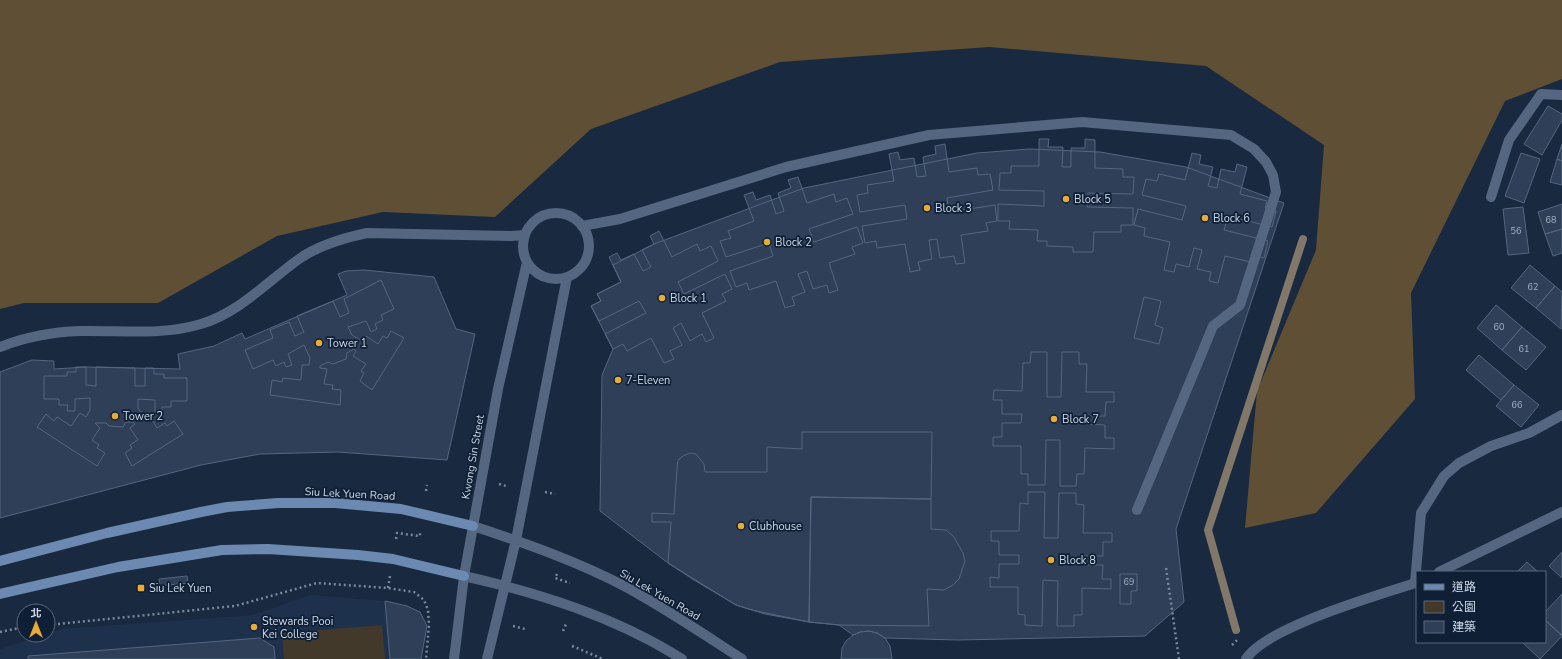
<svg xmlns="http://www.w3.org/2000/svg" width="1562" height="659" font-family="'Nunito Sans','Noto Sans TC',sans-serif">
<rect width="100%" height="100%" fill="#19293f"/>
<path fill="#1d314d" d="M310,595L385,601L407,606L420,612L427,626L421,659H0V649L43,635H48V633L62,629L253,615Z"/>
<path fill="#42392a" d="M382,625L385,659H284L282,633Z"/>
<path fill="#5f4f34" d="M0,0H1562V79L1505,101L1411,293L1415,399L1316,513L1245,528L1257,391L1316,250L1324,145L1206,66L989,47L780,62L591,129L495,217L383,212L277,236L158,303H24L0,309Z"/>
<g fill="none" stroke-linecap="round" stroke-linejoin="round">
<path stroke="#81786a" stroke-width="8" d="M1236,630L1208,530L1303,239"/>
</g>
<path fill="#2e3f57" stroke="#546681" d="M1548,106L1562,114V120L1542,155L1524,144Z
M1039,139H1049L1048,147H1063L1062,167H1071V148H1085V139L1095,140V168L1123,169V177H1134L1133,194L1088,193L1087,207L1133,208V225H1121V232H1094L1093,252H1073V247L1047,246V241H1037L1038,230L1009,229L1010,221H998V204L1044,206V191L999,190L1000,173H1011V166H1039Z
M945,144L949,172L977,168L978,175L990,174L993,190L947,198L949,212L995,205L997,221L986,223L988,231L961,235L965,263L956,264L954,256L940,258L937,239L929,240L932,259L918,262L920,270L910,272L905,244L877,248L876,241L865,243L862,226L907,219L905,205L860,212L857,195L868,193L867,185L894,181L889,154L898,152L900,160L914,158L917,177L926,176L923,157L936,154L935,146Z
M1562,144V161L1557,159Z
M1029,149L1100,152L1186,167L1284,203L1176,529L1184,602L1145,636L958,640L885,638L877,633L869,631L860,632L853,635L839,625L809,622L765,614L736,605L668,563L600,511L602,375L613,349L591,306L601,301L597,294L621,282L613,265L654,244L804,188L977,153Z
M1192,153L1201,155L1199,164L1213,167L1208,186L1217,188L1221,169L1235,172L1237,164L1247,167L1240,194L1267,201L1265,208L1276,211L1272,227L1228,216L1224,230L1268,241L1264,258L1253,255L1251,262L1225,256L1218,283L1209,281L1211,272L1197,269L1202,250L1194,248L1189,267L1176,264L1174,272L1164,270L1170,242L1144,236L1145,228L1134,225L1138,209L1182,220L1186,206L1142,195L1146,179L1157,181L1159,174L1185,180Z
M1521,153L1540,159L1524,203L1505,196Z
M1557,159L1562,161V185L1550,182Z
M798,177L807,203L834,194L836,202L847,198L853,214L809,229L814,242L857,227L863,243L852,247L855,254L829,263L838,290L829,293L827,285L813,289L807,271L798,274L805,292L792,297L795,305L785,308L776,281L749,290L747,283L736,287L730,271L773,256L769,243L726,257L720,241L731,238L728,231L754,221L744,195L753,192L756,200L770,195L776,214L784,211L778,193L791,188L788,180Z
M1562,204V229L1545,234L1538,212Z
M1523,207L1529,253L1508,255L1503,209Z
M1562,229V253L1553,256L1545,234Z
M659,231L672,257L697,244L700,251L711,246L718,261L678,282L684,294L725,274L732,289L722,294L726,301L702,313L714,338L706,342L702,334L690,341L681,323L673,328L682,345L670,351L674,359L664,363L651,338L627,351L623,344L613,349L605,334L646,313L639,301L599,321L591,306L601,301L597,294L621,282L609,257L617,253L621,260L634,254L643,271L651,267L642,250L654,244L650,236Z
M1530,265L1555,286L1536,308L1511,288Z
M364,270L434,277L456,329L475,334L447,460L338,452L260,454L201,465L0,518V372L32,360L54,361V369L86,367L180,369L178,354L214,346L242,333L245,339L347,295L338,274L346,271Z
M381,280L394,309L381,315L383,320L375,324L377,329L371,332L366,321L348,327L352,335L362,341L366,336L378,344L383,336L387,338L391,331L404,338L372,390L360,381L364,373L361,371L366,364L353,356L356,351L354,349L347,353L346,359L333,364L328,362L320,366V368L327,369L324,384L333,385L332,389L341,390L340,405L270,395L272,380L282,382L283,378L301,380L302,365H309L310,358L304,345L288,354L292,365L286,367L284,362L276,366L273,360L253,369L245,350L273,338L270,330L289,322L295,336L304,332L297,316L333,301L340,317L349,313L344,299Z
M1555,286L1562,292L1561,329L1536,308Z
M1144,297L1161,301L1155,325L1163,328L1159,344L1134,338Z
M1496,305L1522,327L1502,350L1477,328Z
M1522,327L1546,347L1526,370L1502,350Z
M1031,352H1047V397H1061L1062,352H1079V364H1087L1086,392H1114V402H1106L1105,416H1086V424L1105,425V438H1114V449L1085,448L1084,474H1077L1076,486H1060V440H1046L1045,485H1028V474H1021V446H993V437H1002V423H1021L1022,414H1002V400H993L994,390L1022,391L1023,363H1030Z
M1479,355L1514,385L1501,400L1466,370Z
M76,367H86V385L96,386V367L135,368V386H145V368H154V374H164V378H187V401H171V407H162V412H155V400L138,399V408L144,418L150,416L157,428L165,423L167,426L174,421L183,434L132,466L125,453L132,448L130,445L138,440L130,428L135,424L133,422H126L123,427L109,426L106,423H95L100,428L92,440L99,445L97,448L105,453L97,466L37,427L46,414L54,421L57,417L71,426L80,413L86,417L90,410V398L75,399V411H67L68,405H59V399H44V376H67V372H76Z
M1514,385L1539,405L1521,427L1496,406Z
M802,432H932L931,499L811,497L809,622L752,610L736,605L694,580L668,563L671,522H652V513L674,514L677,468L678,460L683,456L690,453L696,454L704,464L705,472H767V447L802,449Z
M1028,492H1045L1044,538H1058L1059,493H1076V504L1084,505L1083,533H1112V542H1103V556H1083V565H1103L1102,579H1111V589L1082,588V615H1074V626H1057L1058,581L1043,580L1042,626L1025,625V615L1018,614V587H990V577L999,578V564H1019V555H999V541H991V531H1019L1020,503L1028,504Z
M811,497L931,499V529L946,530L954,537L963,553L965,561L959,579L953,585L944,590L927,589L929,626L839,625L809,622Z
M1562,552V578L1549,566Z
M1527,562L1538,572H1517Z
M1120,574H1137V591H1131V604H1120Z
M187,576L188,583L160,586L159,579Z
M1562,594V635L1545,620V612Z
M385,601L407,606L420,612L427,626L421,659H390Z
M1545,620L1562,636L1540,659L1522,642H1545Z
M869,631L877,633L885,638L890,646L892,659H841L842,648L846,641L853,635L860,632Z
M260,638L274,647L275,659H28V656Z"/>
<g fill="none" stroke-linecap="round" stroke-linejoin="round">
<path stroke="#7b889b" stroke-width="2.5" stroke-dasharray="2 3" stroke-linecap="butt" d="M499,484L506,486
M426,491L427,485
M545,492L555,494
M396,539L397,533L420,536V531
M1166,568L1179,659
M557,574L555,578L570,583
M388,588L390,576
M48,625L235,606L317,583L388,588L414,592L424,600L428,610L429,625L426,659
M513,626L525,629
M563,631L566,624
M0,632L24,627
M1232,645L1239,638
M572,646L603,659"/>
<path stroke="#546680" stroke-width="10" d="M582,226L620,219L786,167L929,135L1082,122L1231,135L1254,149L1266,162L1273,175L1276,192L1240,305L1213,326L1137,510
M0,347C25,337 53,332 80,331C121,330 161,336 201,324C239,313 268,281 299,259C319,245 343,238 367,233L511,236L525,235"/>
<path stroke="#546680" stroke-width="10" d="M1491,197L1509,140L1541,94L1562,95
M523 246a33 33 0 1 1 66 0a33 33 0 1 1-66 0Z
M516,540L567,277
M1439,572L1562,512
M464,576L498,389L527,262
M1246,659C1266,627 1377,596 1415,583L1421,513L1444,476L1459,463L1491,446L1529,433L1562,415"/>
<path stroke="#546680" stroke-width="10" d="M473,526C525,543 579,562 628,588C668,610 705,635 742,659
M454,659L464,576C539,593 616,617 682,659
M487,659L516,540"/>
<path stroke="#6c89b2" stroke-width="10" d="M0,561L107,533L201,512L227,507L278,503H335L401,509L473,526
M0,594L118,567L222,550L268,549L358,555L393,559L464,576"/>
</g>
<g fill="#e7ac36" stroke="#0f1f35" stroke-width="1.5">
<circle cx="1066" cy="199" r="4"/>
<circle cx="927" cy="208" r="4"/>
<circle cx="1205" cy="218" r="4"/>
<circle cx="767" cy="242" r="4"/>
<circle cx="662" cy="298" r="4"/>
<circle cx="319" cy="343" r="4"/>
<circle cx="618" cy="380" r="4"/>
<circle cx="115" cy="416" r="4"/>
<circle cx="1054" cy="419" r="4"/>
<circle cx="741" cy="526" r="4"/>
<circle cx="1051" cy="560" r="4"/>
<rect x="137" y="584" width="8" height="8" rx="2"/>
<circle cx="254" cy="627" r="4"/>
</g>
<g text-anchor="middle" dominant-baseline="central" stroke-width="3.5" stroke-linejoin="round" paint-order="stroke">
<g font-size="9" fill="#a7b2c4">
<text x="1551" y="220">68</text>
<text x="1516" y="231">56</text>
<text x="1533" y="287">62</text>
<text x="1499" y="327">60</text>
<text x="1524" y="349">61</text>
<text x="1517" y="405">66</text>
<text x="1129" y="582">69</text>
</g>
<g font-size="11" fill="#cfd9e9" stroke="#0f1f35" text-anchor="start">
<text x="1074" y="199">Block 5</text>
<text x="935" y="208">Block 3</text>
<text x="1213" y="218">Block 6</text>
<text x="775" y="242">Block 2</text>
<text x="670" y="298">Block 1</text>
<text x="327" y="343">Tower 1</text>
<text x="626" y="380">7-Eleven</text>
<text x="123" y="416">Tower 2</text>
<text x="1062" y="419">Block 7</text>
<text x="749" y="526">Clubhouse</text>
<text x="1059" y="560">Block 8</text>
<text x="149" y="588">Siu Lek Yuen</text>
<text x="262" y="621">Stewards Pooi<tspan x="262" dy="13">Kei College</tspan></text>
</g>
<g font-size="11" fill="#cfd9e9" stroke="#0f1f35">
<text transform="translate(473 457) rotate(-80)">Kwong Sin Street</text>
<text transform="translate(350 494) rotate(3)">Siu Lek Yuen Road</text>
<text transform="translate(660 595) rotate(30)">Siu Lek Yuen Road</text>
</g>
</g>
<rect x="1416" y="571" width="130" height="72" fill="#0f1f35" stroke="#5c697d"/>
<rect x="1424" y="584" width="20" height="6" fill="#6c89b2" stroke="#5c697d"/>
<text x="1452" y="591" font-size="12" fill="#cfd9e9">道路</text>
<rect x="1424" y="601" width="20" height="12" fill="#42392a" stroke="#5c697d"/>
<text x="1452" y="611" font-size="12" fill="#cfd9e9">公園</text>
<rect x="1424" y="621" width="20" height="12" fill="#2e3f57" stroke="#5c697d"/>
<text x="1452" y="631" font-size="12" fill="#cfd9e9">建築</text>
<g transform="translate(36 623)"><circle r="19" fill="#0f1f35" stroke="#5c697d"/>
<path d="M0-3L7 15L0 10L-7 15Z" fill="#e7ac36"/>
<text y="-6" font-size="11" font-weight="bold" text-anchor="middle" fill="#cfd9e9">北</text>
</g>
</svg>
